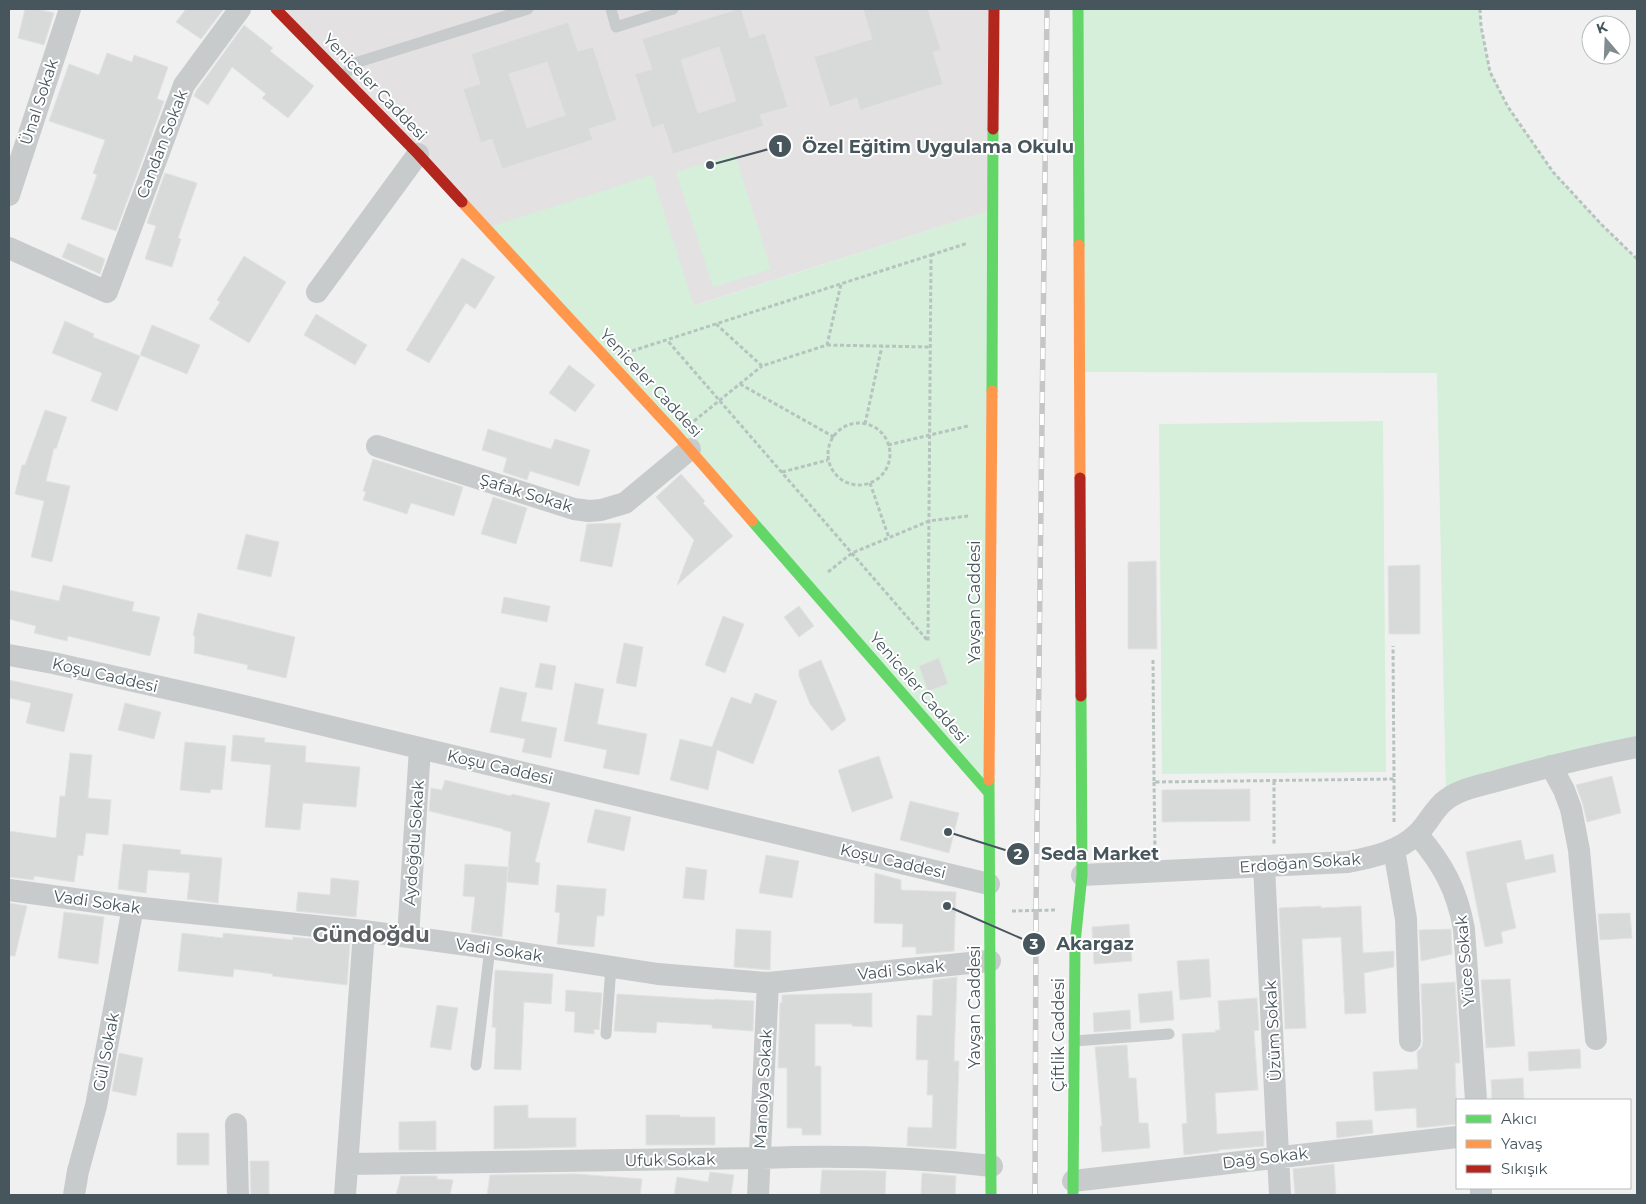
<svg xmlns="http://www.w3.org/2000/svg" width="1646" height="1204" font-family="Montserrat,sans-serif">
<rect width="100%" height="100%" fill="#f1f0f0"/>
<path fill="#e3e1e2" d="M276,9H994L992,210L693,306L652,176L487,228Z"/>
<path fill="#d5efdb" d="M1078,9H1480L1481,26L1490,72L1508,107L1553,172L1602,225L1637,259V747L1446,799L1437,373L1080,372Z
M735,154L771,269L713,287L676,172Z
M652,175L694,306L992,210L989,793L487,228Z
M1383,421L1386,772L1162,774L1159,424Z"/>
<path fill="#d8d9d9" stroke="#e2e2e3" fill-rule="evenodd" d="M25,9H37L54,13L44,45L18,38Z
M186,9H220L223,10L201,39L176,22Z
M738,9H741L750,38L765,33L788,107L760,115L764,126L673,154L663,124L652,128L635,74L652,69L642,39ZM719,47L736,101L698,113L681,60Z
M863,9H928L941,50L933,52L943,84L860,110L857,98L830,107L814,57L872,39Z
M568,22L578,51L593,47L617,120L589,129L593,140L502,169L492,139L481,143L463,89L480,84L471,54ZM547,62L565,115L527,128L509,74Z
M244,25L273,48L270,51L314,86L288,118L262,98L266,94L232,67L208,105L194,96L196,91Z
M107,53L132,62L134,55L168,67L157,99L164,101L116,231L81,219L97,175L93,173L105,140L49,121L69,64L99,75Z
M165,173L197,183L178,238L181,239L172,267L145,259L156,226L147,223Z
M68,243L105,259L100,274L62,257Z
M244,256L286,282L249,343L209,319L220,302L217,300Z
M462,258L495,277L475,309L466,303L429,363L406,350Z
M316,314L367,345L355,365L304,335Z
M65,321L94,334L93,337L140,356L117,411L91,401L102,373L52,353Z
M152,325L200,345L187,374L140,355Z
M569,365L595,385L575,412L549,393Z
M45,410L67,417L56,449L54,448L46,481L70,486L52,562L31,557L44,501L15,494L22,465H25Z
M488,429L551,449L555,439L590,450L579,486L530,471L527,480L503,472L507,458L482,450Z
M373,459L463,487L454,516L411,503L407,514L363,500L366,492L363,491Z
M681,474L705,501L703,503L733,536L677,585L694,540L656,497Z
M493,497L527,508L516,544L481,534Z
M621,523L612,567L580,561L587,524Z
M246,534L279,542L271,577L237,569Z
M1156,561L1157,649H1128V562Z
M1420,565V634H1389L1388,566Z
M63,585L134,602L132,611L160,617L150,656L68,636L67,641L34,633L36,626L9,619V590L59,601Z
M504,597L550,606L547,622L501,613Z
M799,606L814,626L799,637L784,617Z
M198,613L295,637L286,678L247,669L248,665L194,653L195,636L193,635Z
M723,616L744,624L725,673L705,665Z
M624,643L643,647L636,687L616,683Z
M939,658L948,684L928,691L919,666Z
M821,660L846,720L832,731L810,704L799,676V670Z
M540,663L556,666L552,690L535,687Z
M9,680L73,694L64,732L26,723L31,703L9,698Z
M575,683L604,689L597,724L647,734L639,775L603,768L607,750L564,741Z
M500,687L527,693L521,721L557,728L551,758L522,752L525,739L490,732Z
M755,693L777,701L753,764L717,750L708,790L670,780L680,739L712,747L731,697L751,704Z
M125,703L161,712L154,739L118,730Z
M233,735L265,738L264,742L306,746L305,762L360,767L356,807L303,803L300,830L265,827L271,765L231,761Z
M185,742L226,746L222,790L211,789L210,793L180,790Z
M70,753L92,755L88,798L111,800L108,835L86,833L83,856L78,855L74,882L34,876V880L9,877V831L56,838L60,796H65Z
M879,756L893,798L852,812L838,770Z
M1612,776L1621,813L1587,822L1583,805L1576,785Z
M445,780L511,796L512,794L550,803L535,862L540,863L538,885L507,882L511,832L503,830V829L429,811L431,788L442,790Z
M1250,789V821L1162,822V790Z
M910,801L959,813L949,853L900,840Z
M595,809L631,817L624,851L587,842Z
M1521,840L1525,860L1553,854L1556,872L1506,883L1516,928L1501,932L1503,943L1485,947L1466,852Z
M123,844L181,850L180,854L222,858L218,903L187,899L190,873L148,870L146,893L118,889Z
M766,855L799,861L792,898L759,893Z
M465,864L508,867L502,937L471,932L475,897L463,896Z
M686,867L707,870L704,900L683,898Z
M875,873L901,880V890L956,892L954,951L916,954V947H902L903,924L874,923Z
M331,878L359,881L356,917L296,911L298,892L330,895Z
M557,885L606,889L604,916H597L594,947L557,944L560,913L555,912Z
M9,903L27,906L15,956H9Z
M1321,906V908L1361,906L1363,953L1394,951V967L1364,973L1366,1013L1345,1014L1341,937L1302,939L1306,1028L1285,1029L1279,908Z
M64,912L104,917L98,964L58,958Z
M1630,913L1632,938L1600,940L1598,914Z
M1129,924L1132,961L1094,964L1092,927Z
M736,929L771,931L770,970L734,967Z
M1451,929L1452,954L1421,961L1419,930Z
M182,933L223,938V933L293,940V937L350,943L347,985L272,976L273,974L234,969L233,977L178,971Z
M1209,959L1211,997L1180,1000L1177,961Z
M495,970L553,974L551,1004L524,1002L521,1070L494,1069L496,1028L492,1027Z
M957,977L954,1061H959L956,1149L907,1146L908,1127L932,1128L933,1095H927L928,1060H916L917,1015L932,1016L933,980Z
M1510,979L1515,1046L1486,1048L1481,980Z
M1455,982L1460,1063H1455L1457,1124L1417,1128L1416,1108L1375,1111L1373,1072L1418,1069L1417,1052L1422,1047L1423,1041L1421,984Z
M566,990L602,993L599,1030L594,1029V1034L574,1032L575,1012L565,1011Z
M1172,991L1174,1020L1140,1023L1138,994Z
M872,993V1027L852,1026V1024H815V1066H821V1135H802V1128H787V1068H778L780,1003H782V995Z
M617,994L714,1000V999L754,1001L753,1031L712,1028V1025L657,1022L656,1033L614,1031Z
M1257,998L1259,1030L1254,1031L1258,1090L1215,1093L1217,1134L1264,1131V1146L1218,1150L1219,1151L1184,1155L1182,1124L1187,1123L1182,1034L1216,1032L1215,1030H1220L1218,1001Z
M437,1005L458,1008L451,1050L430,1047Z
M1130,1010L1131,1029L1094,1032L1093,1013Z
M1127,1045L1129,1078H1136L1139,1123H1148L1150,1148L1102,1152L1100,1126H1102L1095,1047Z
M1580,1049L1581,1068L1529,1071L1528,1052Z
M119,1053L143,1058L136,1096L112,1091Z
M1523,1078L1524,1100H1492L1491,1080Z
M528,1105V1118H576V1147L494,1149V1106Z
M646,1115H680V1117H715V1145H646Z
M1372,1120L1373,1133L1337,1138L1336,1122Z
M436,1121V1150H399V1122Z
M177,1133H209V1165H177Z
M250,1161H269V1195H251Z
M1334,1164L1336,1195H1295L1293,1169Z
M822,1170L886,1171L885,1195H820Z
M710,1172L734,1175L731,1195H674L677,1177L708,1182Z
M922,1173L956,1176L955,1195H921Z
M576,1174L642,1179L640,1195H487L490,1175Z
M401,1176H437V1179L453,1180L450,1195H396Z"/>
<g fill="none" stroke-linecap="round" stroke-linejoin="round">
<path stroke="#b7c3be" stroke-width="3" stroke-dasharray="4 2.5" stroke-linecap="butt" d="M1480,9L1481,26L1490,72L1508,107L1553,172L1602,225L1637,259
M931,255L968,243
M716,324L762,366L827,345L841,284
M827,345L930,347
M632,351C731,319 831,287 931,255L928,641L667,340
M740,384L834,437
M694,421L762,366
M828 454a31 31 0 1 1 62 0a31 31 0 1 1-62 0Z
M865,424L882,346
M888,445L968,426
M782,472L828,460
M870,483L889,538
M828,572L852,553L929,521L968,516
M1153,660L1154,782L1394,779L1393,646
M1394,779V824
M1274,781V845
M1154,782L1155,851
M1012,911L1056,910"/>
<path stroke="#c8cbcc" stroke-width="11" d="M611,9L616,27L673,9
M343,77L355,63L528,9
M606,1034L611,967
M1074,1041L1169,1034
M476,1065L490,948"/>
<path stroke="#c8cbcc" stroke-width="22" d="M9,195L70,9
M9,248L107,292L184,85L240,9
M317,292L418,154
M377,446L574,509L589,511L601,510L625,503L690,449
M9,655L53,663L223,701L989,884
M1551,766L1564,790L1571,809L1579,850L1596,1039
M1417,834C1443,864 1457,890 1464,929L1476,1100
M1394,850L1406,919L1410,1041
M1264,866L1280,1195
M1082,875L1348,862C1372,857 1398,852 1417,834C1428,824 1434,808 1447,799C1462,788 1483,785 1500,780C1546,767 1591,756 1637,747
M9,890L133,907L364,931L490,948L658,974L768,983L990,961
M408,937L420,748
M236,1124L238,1195
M348,1164L760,1158C839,1155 913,1157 992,1166
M1073,1181L1457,1137
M1481,1188V1195
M74,1195L78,1171L96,1106L133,907
M345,1195L364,931
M758,1195L768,983"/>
<path stroke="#63d668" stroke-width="11" d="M1078,9L1079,245
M992,391L993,129
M752,521L989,793
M989,780L991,1195
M1073,1195L1075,943L1082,875L1081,696"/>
<path stroke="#ff974d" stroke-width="11" d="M462,202L677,435L752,521
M1079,245L1080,478
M989,780L992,391"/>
<path stroke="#b3261e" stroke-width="11" d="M276,9L418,154L462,202
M993,129L994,9
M1080,478L1081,696"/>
<defs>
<path id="rail" d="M1035,1195L1036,911L1047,9"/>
</defs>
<use href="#rail" stroke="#c4c6c7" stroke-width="5.5"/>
<use href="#rail" stroke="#fff" stroke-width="4" stroke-dasharray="11" stroke-linecap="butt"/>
</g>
<g text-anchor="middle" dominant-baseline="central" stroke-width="4" stroke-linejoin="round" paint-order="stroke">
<g font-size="16" fill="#47565d" stroke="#fff">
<text transform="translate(375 87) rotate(46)">Yeniceler Caddesi</text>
<text transform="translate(39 102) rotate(-72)">Ünal Sokak</text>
<text transform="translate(162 144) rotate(-69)">Candan Sokak</text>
<text transform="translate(651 383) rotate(47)">Yeniceler Caddesi</text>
<text transform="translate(526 493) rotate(17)">Şafak Sokak</text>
<text transform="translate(974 602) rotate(-90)">Yavşan Caddesi</text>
<text transform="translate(105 675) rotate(13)">Koşu Caddesi</text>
<text transform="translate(919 688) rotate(49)">Yeniceler Caddesi</text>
<text transform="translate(500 767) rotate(13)">Koşu Caddesi</text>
<text transform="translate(414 843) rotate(-86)">Aydoğdu Sokak</text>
<text transform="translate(893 861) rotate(13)">Koşu Caddesi</text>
<text transform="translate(1300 863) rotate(-4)">Erdoğan Sokak</text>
<text transform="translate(97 902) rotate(8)">Vadi Sokak</text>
<text transform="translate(499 950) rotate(8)">Vadi Sokak</text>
<text transform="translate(1465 961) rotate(-95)">Yüce Sokak</text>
<text transform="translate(901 970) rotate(-6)">Vadi Sokak</text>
<text transform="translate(974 1007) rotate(-90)">Yavşan Caddesi</text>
<text transform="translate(1273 1031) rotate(-93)">Üzüm Sokak</text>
<text transform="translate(1058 1035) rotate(-90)">Çiftlik Caddesi</text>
<text transform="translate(106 1052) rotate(-79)">Gül Sokak</text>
<text transform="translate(763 1089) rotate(-87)">Manolya Sokak</text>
<text transform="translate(1265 1158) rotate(-7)">Dağ Sokak</text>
<text transform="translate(670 1160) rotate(-1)">Ufuk Sokak</text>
</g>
<g font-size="21" font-weight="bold" fill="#5c6164" stroke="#fff">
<text x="371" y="934">Gündoğdu</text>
</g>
</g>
<path fill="none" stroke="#47565d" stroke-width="2" d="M710 165L780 146M948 832L1018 854M947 906L1034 944"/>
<g fill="#47565d" stroke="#fff" stroke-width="2">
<circle cx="710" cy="165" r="5"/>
<circle cx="948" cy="832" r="5"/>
<circle cx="947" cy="906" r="5"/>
<circle cx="780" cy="146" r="12"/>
<circle cx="1018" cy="854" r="12"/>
<circle cx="1034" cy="944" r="12"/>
</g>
<g font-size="15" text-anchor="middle" font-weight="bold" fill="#fff">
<text x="780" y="152">1</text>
<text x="1018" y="859">2</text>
<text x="1034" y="949">3</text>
</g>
<g font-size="18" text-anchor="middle" font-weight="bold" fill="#47565d" stroke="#fff" stroke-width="4" stroke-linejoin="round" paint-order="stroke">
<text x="938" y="153">Özel Eğitim Uygulama Okulu</text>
<text x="1100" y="860">Seda Market</text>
<text x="1095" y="950">Akargaz</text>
</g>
<rect width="1646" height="1204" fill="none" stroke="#47565d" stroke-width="20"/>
<rect x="1456" y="1099" width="175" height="90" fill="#ffffff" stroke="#b5bbbe"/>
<rect x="1466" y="1115" width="25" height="8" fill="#63d668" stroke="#b5bbbe"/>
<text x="1501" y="1124" font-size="15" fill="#47565d">Akıcı</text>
<rect x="1466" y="1140" width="25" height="8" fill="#ff974d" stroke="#b5bbbe"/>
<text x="1501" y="1149" font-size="15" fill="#47565d">Yavaş</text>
<rect x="1466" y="1165" width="25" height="8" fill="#b3261e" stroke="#b5bbbe"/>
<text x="1501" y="1174" font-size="15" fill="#47565d">Sıkışık</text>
<g transform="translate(1606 40) rotate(341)"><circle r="24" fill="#ffffff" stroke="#b5bbbe"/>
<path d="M0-4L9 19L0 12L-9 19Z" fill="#828c90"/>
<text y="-8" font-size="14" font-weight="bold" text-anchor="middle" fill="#47565d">K</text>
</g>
</svg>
